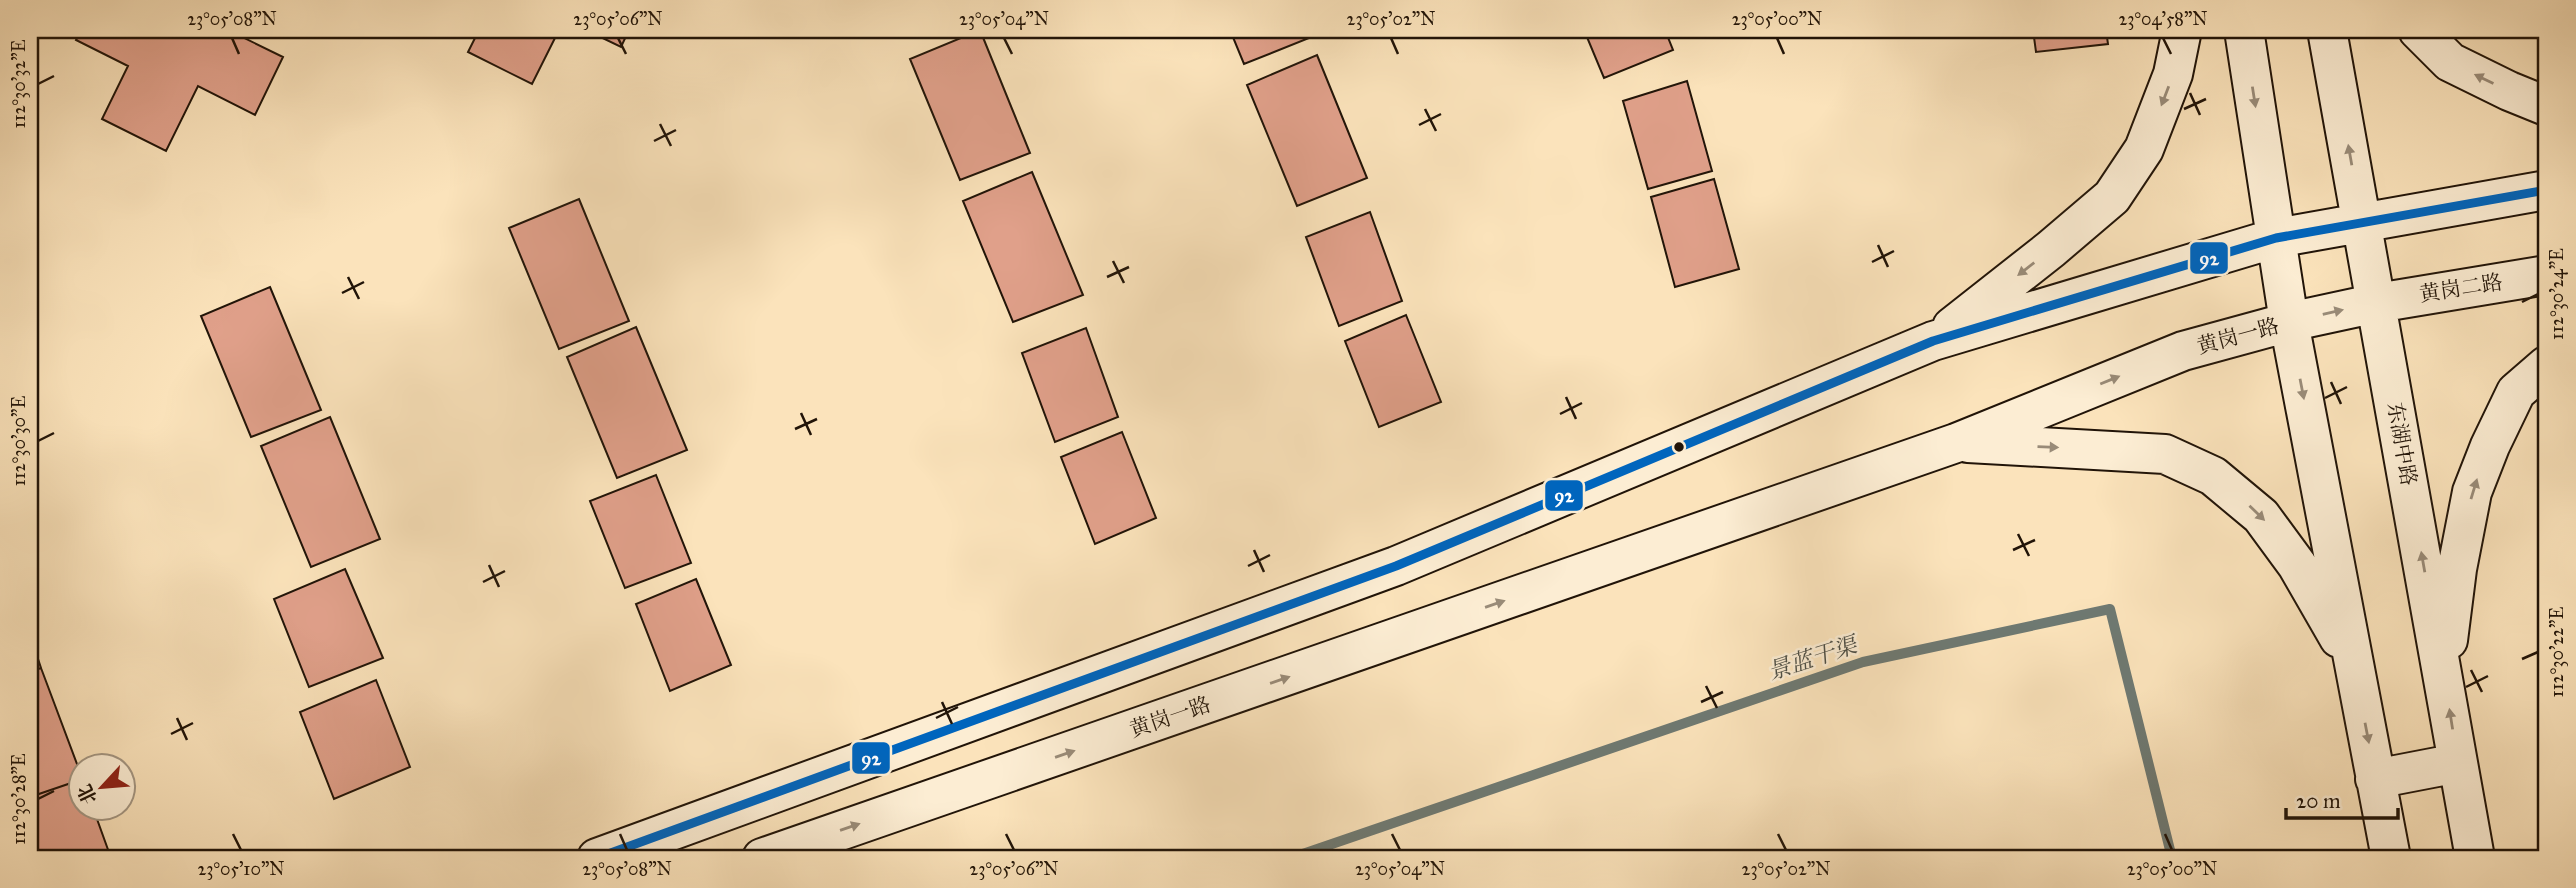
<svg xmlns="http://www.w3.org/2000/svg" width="2576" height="888" font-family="'IM FELL Great Primer','Noto Serif SC',serif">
<rect width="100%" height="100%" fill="#fbe3bb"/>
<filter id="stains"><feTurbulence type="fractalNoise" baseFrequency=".00286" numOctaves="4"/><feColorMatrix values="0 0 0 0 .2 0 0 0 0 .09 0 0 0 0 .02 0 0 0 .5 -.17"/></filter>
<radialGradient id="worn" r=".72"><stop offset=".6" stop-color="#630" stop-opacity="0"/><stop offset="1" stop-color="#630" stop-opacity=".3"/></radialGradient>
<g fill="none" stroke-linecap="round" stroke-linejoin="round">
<path stroke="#6e7972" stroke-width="10" d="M1291,858L1863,662L2110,609L2172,858"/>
</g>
<path fill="#e0a08a" stroke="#211408" stroke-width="2" d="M81,30H228L283,57L255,115L198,86L166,151L102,119L128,66L76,40Z
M479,30H559L532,84L468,52Z
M586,30H629L621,47Z
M980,30L1030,153L960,180L910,59Z
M1230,30H1311L1314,36L1244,64Z
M1584,30H1665L1673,50L1604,78Z
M2033,30H2106L2108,44L2036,52Z
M1317,55L1367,178L1297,206L1247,85Z
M1687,81L1712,171L1648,189L1623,101Z
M1032,172L1083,295L1013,322L963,201Z
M1714,179L1739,269L1675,287L1651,197Z
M579,199L629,321L559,349L509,228Z
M1370,212L1402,301L1339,326L1306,237Z
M270,287L321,410L251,437L201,316Z
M1406,315L1441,402L1379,427L1345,341Z
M636,327L687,450L617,478L567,357Z
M1086,328L1118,417L1055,442L1022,353Z
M330,417L380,539L311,567L261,446Z
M1122,432L1156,518L1095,544L1061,457Z
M656,475L691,563L625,588L590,501Z
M345,569L383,658L309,687L274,599Z
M696,579L731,665L670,691L636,604Z
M30,635L41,668L30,672Z
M41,668L80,772V780L30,797V672Z
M376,680L410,767L334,799L300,712Z
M80,780V808H93L111,858H30V797Z"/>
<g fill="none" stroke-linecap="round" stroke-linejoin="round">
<defs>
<path id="secondary" d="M2244,30L2289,322L2391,858
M2327,30L2475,858
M2418,30L2450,62L2509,91L2546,106
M1952,327L2051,249L2112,197L2144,149L2173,74L2182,30
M1968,443L2165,454L2213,476L2261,516L2297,565L2339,638
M2448,640L2457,569L2472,492L2490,446L2516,392L2546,366
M2375,779L2458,763
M597,858L1396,566L1933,341L2276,238L2546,190
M762,858L1956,443L2183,351L2289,322L2377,303L2546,275"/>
</defs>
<use href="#secondary" stroke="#211408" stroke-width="42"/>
<use href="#secondary" stroke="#fcedd3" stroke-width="38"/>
<defs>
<path id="bus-1" d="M597,858L1396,566L1933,341L2276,238L2546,190"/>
</defs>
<use href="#bus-1" stroke="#fcedd3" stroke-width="14"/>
<use href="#bus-1" stroke="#0065bd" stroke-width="9"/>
</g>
<defs><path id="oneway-solid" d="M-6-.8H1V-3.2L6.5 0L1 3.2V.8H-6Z" transform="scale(1.75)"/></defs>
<g fill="#998b78">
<use href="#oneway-solid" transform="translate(2484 79) rotate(-154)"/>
<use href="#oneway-solid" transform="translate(2165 96) rotate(111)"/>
<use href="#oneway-solid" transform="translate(2254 97) rotate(81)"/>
<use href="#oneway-solid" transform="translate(2350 155) rotate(-100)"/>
<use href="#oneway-solid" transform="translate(2026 269) rotate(142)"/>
<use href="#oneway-solid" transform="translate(2333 312) rotate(-13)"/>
<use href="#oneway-solid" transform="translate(2110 380) rotate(-22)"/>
<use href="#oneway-solid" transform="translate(2302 389) rotate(79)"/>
<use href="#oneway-solid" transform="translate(2048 447) rotate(2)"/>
<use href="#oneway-solid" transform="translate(2474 489) rotate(-73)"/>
<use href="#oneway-solid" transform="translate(2257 513) rotate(44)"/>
<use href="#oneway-solid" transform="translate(2423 562) rotate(-100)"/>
<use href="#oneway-solid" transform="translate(1495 604) rotate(-19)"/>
<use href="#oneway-solid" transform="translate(1280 680) rotate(-19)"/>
<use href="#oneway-solid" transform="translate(2451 719) rotate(-99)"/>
<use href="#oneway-solid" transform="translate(2367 733) rotate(79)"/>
<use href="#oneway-solid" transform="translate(1065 754) rotate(-19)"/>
<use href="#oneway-solid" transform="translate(850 827) rotate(-19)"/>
</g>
<path fill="none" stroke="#211408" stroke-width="2.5" d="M232,38L239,54M618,38L626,54M1004,38L1012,54M1391,38L1398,54M1777,38L1784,54M2163,38L2171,54M38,84L54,76M2190,93L2200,115M1425,109L1436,131M2184,109L2206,99M660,124L671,146M1419,125L1441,114M654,141L676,130M1878,245L1888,267M1113,261L1124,283M1872,262L1894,251M348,277L359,299M1107,277L1129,267M342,293L364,282M2522,302L2538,294M2331,382L2341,404M1566,397L1576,419M2325,398L2347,387M801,413L811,435M1560,414L1582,403M795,429L817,419M38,441L54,433M2018,534L2029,556M1254,550L1264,572M2013,550L2035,540M489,565L499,587M1248,566L1270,555M483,582L505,571M2522,659L2538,652M2471,670L2482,692M1706,686L1717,708M2466,687L2488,676M942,702L952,724M1701,702L1723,692M177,718L187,740M936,718L958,707M171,734L193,723M38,799L54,791M233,834L241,850M620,834L627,850M1006,834L1014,850M1392,834L1400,850M1778,834L1786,850M2165,834L2172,850"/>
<circle fill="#211408" stroke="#fcedd3" stroke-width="2.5" cx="1679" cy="447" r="6"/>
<g text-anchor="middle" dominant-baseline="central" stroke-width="5" stroke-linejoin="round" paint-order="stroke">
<g font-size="21" fill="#211408" stroke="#fcedd3">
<text transform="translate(2461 288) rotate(-9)">黄岗二路</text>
<text transform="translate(2238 336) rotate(-15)">黄岗一路</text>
<text transform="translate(2402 444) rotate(80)">东湖中路</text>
<text transform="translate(1170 717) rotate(-19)">黄岗一路</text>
</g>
<g font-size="23" font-style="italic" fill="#4e4f46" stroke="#fcedd3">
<text transform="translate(1812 658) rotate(-18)">景蓝干渠</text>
</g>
</g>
<g stroke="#fcedd3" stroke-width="2.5">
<rect x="2189" y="241" width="40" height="34" rx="7" fill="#0065bd"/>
<rect x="1544" y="479" width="40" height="33" rx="7" fill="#0065bd"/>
<rect x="851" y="741" width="40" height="34" rx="7" fill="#0065bd"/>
</g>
<g font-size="19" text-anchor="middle" font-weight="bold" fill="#fff">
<text x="2209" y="265">92</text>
<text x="1564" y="502">92</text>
<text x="871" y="765">92</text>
</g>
<rect width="2576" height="888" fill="none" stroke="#fbe3bb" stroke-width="77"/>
<g transform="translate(102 787) rotate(244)"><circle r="33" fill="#fcedd3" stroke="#a49682" stroke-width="2"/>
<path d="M0-5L12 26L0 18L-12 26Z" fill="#8f2418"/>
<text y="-10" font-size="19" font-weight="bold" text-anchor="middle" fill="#211408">北</text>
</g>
<path d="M2286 808v10h112v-10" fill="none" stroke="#211408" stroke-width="3.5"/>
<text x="2296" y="808" font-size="21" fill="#211408" stroke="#fcedd3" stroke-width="5" paint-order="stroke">20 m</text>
<rect x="38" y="38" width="2500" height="812" fill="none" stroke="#211408" stroke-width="2.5"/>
<g font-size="18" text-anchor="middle" fill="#211408">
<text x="232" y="25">23°05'08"N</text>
<text x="618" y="25">23°05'06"N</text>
<text x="1004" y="25">23°05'04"N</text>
<text x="1391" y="25">23°05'02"N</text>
<text x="1777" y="25">23°05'00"N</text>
<text x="2163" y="25">23°04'58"N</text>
<text transform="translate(19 84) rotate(-90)" y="6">112°30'32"E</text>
<text transform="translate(2557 294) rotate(-90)" y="6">112°30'24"E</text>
<text transform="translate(19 441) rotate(-90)" y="6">112°30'30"E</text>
<text transform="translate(2557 652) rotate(-90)" y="6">112°30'22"E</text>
<text transform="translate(19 799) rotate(-90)" y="6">112°30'28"E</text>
<text x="241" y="875">23°05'10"N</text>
<text x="627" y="875">23°05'08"N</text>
<text x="1014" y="875">23°05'06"N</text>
<text x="1400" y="875">23°05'04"N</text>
<text x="1786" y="875">23°05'02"N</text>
<text x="2172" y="875">23°05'00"N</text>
</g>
<rect width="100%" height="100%" filter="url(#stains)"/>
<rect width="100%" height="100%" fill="url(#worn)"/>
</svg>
